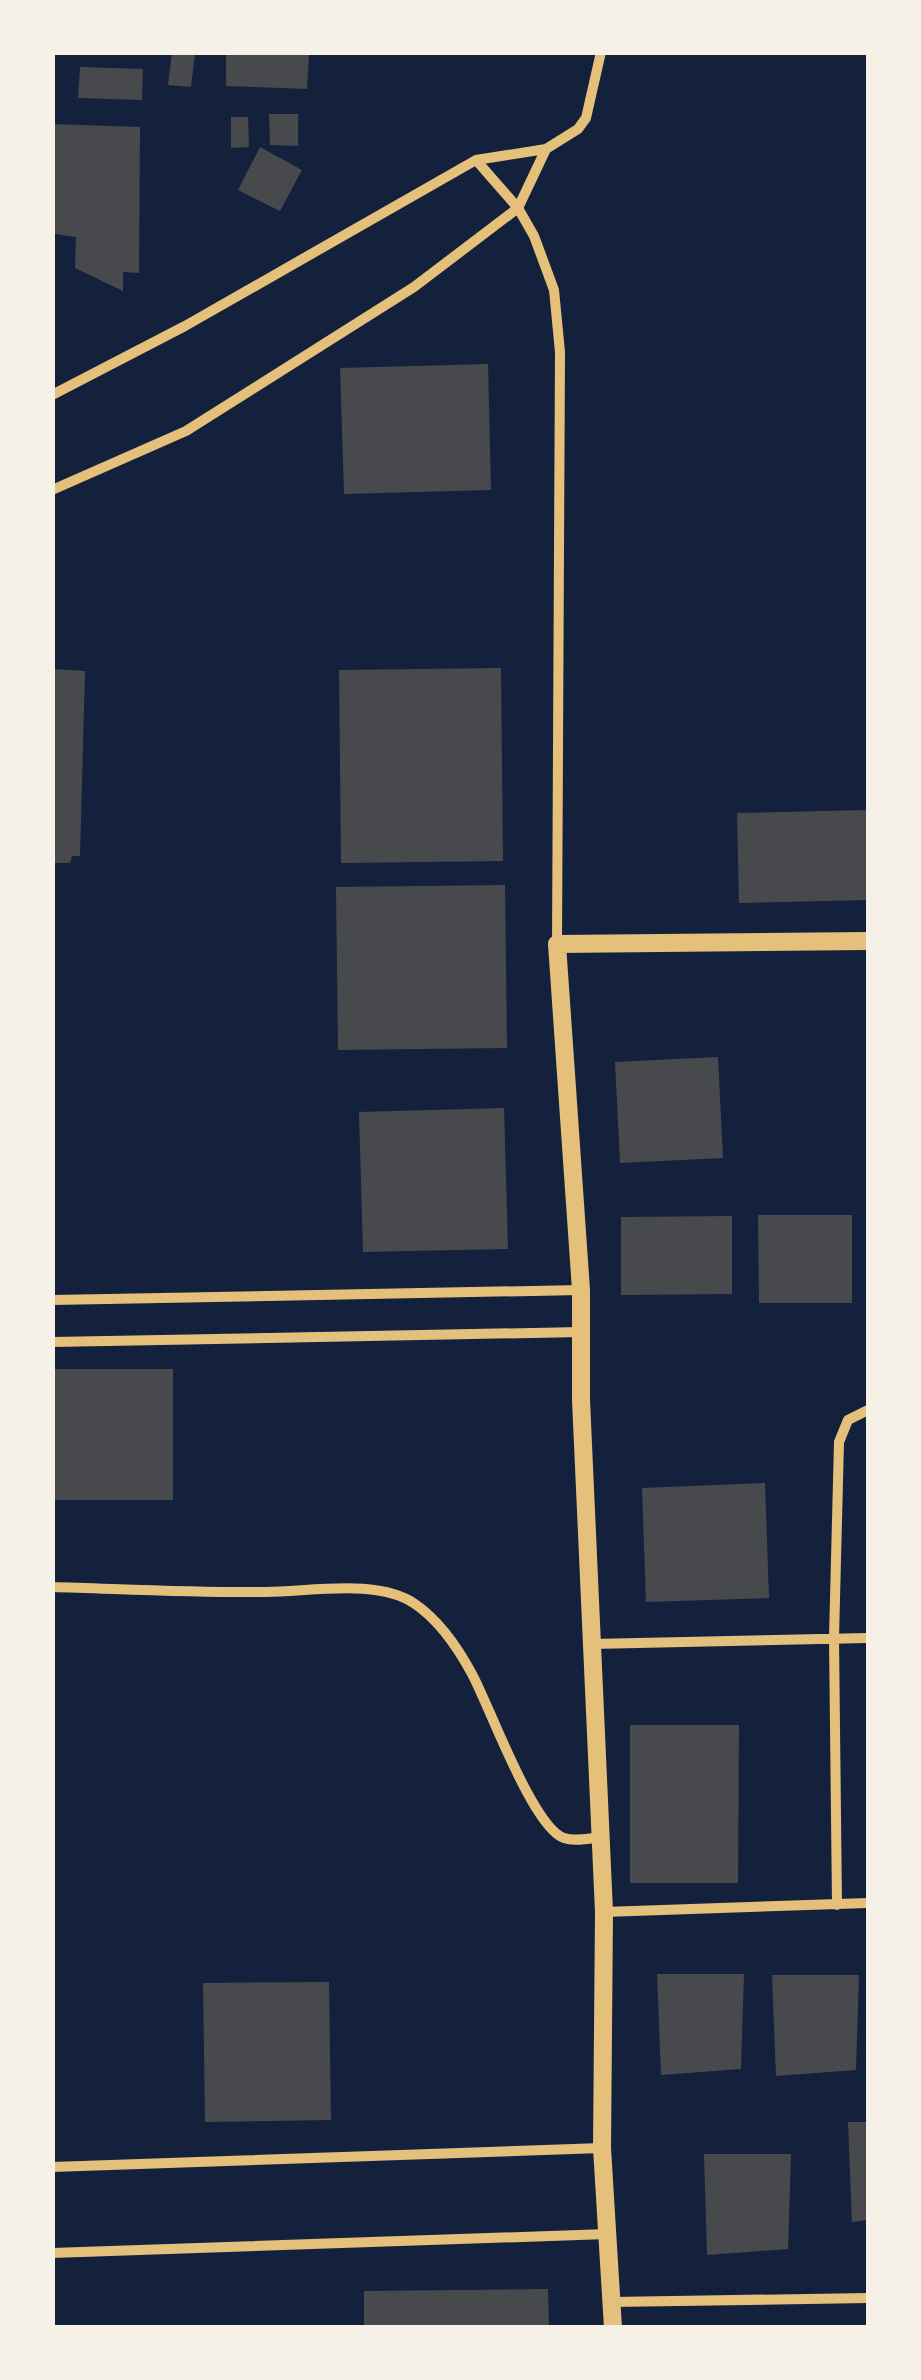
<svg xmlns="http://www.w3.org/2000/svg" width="921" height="2380" font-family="Barlow,sans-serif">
<rect width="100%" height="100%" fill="#14213d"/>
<path fill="#48494c" d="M172,52L195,53L191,87L168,85Z
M226,52L309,55L307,89L226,86Z
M80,67L143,69L142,100L78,98Z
M269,114H298V146L270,145Z
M231,117H248L249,147L231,148Z
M52,124L140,127L139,273L123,272V291L75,268L76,237L55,234L52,231Z
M260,147L302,170L280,211L238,190Z
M488,364L491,490L344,494L340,368Z
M501,668L503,861L341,863L339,670Z
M52,669L85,671L80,856H72L70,863H52Z
M868,810V900L739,903L737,813Z
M505,885L507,1048L338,1050L336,887Z
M718,1057L723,1158L620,1163L615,1062Z
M504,1108L508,1249L363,1252L359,1112Z
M758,1215H852V1303H759Z
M732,1216V1294L621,1295V1217Z
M52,1369H173V1500H52Z
M765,1483L769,1598L646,1602L642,1488Z
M630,1725H739L738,1883H630Z
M657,1974H744L741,2069L661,2075Z
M772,1975H859L856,2070L776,2076Z
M329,1982L331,2120L205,2122L203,1983Z
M848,2122H868V2220L852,2222Z
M704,2154H791L788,2249L707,2255Z
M548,2289L549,2328H364V2291Z"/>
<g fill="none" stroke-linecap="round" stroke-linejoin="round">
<path stroke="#e5c07b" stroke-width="10" d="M476,160L518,208L534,236L554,290L560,352L557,944
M52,395L185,326L476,160L546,149L578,129L586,118L601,52
M52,490L186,431L414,287L518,208L546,149
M52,1300L581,1290
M52,1342L581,1332
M52,1587C123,1589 195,1593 266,1592C309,1592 378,1578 415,1604C440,1621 458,1648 472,1674C489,1705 533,1828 564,1838C575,1842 590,1838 602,1837
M592,1644L868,1638
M837,1905L834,1638L839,1442L848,1420L868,1410
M604,1912L868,1903
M52,2167L602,2148
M52,2253L607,2234
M612,2302L868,2298"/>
<path stroke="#e5c07b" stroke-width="18" d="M613,2328L602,2148L604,1912L581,1400V1290L557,944L868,941"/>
</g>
<rect width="921" height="2380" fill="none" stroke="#f6f1e7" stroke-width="110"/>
</svg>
